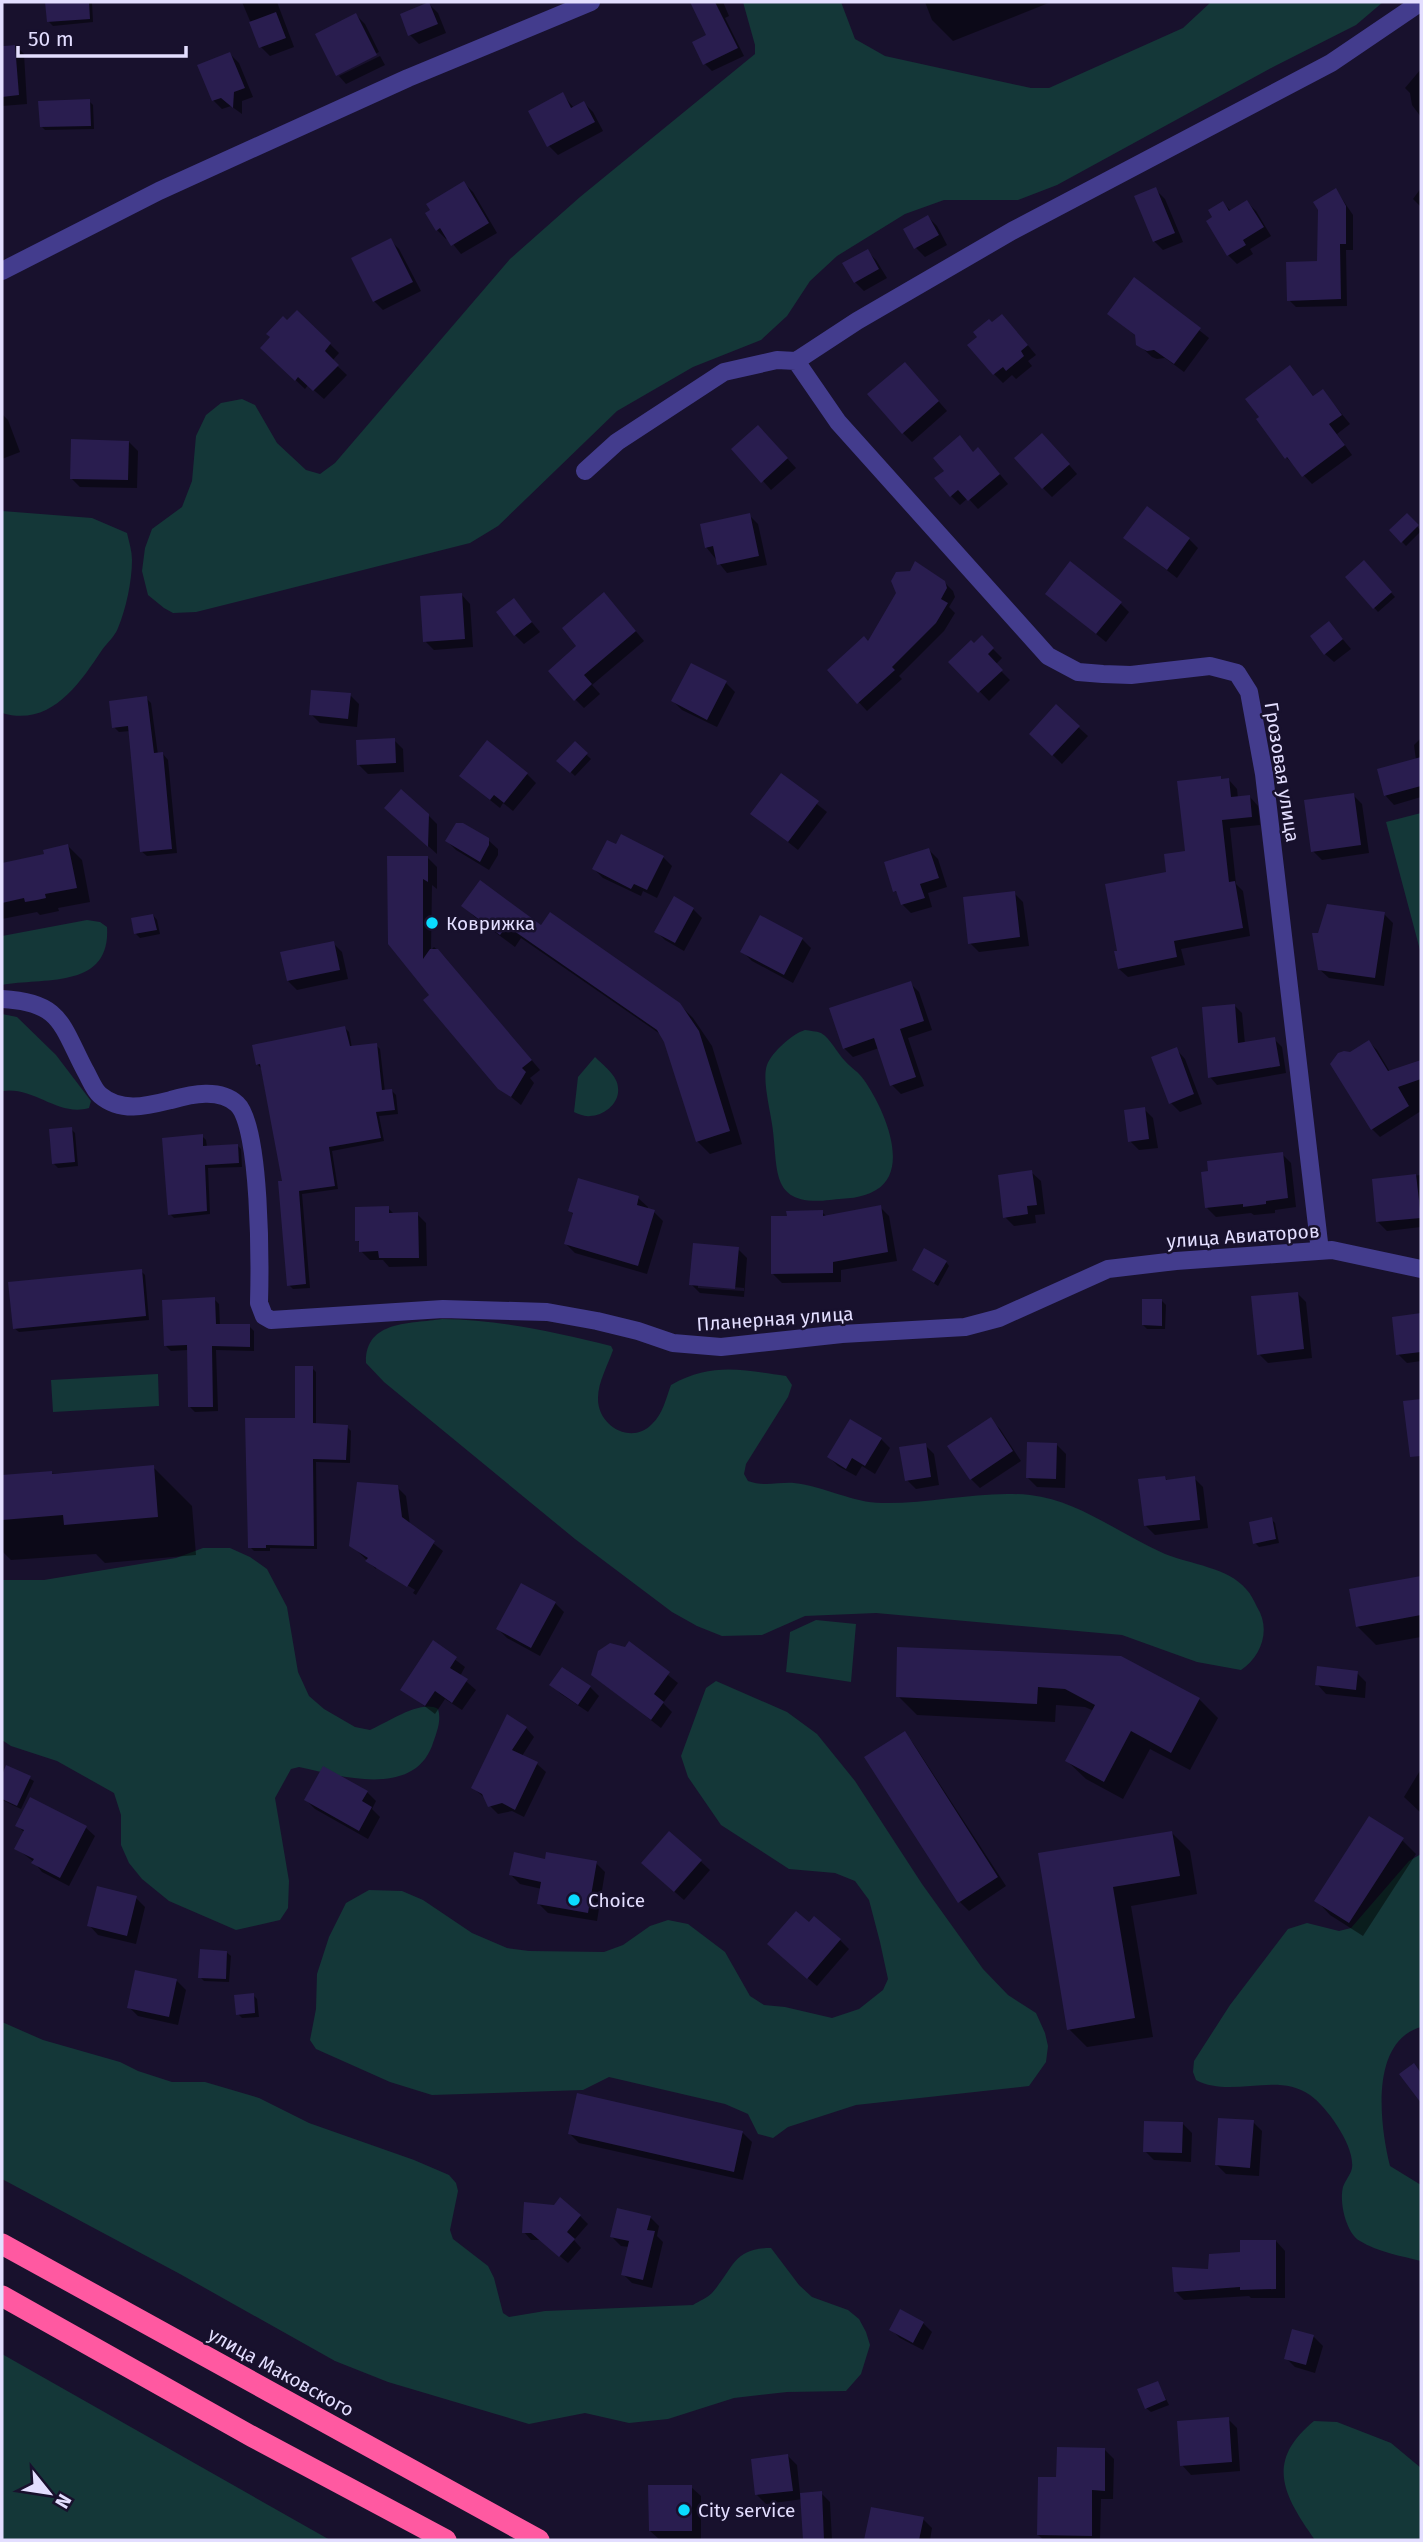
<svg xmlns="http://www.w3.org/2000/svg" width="1423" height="2542" font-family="'Fira Sans',sans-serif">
<rect width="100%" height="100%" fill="#18112d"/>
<path fill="#143738" d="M743,2H841L855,39L885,56L1031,88H1049L1183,28L1211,2H1383L1356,25L1273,67L1057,185L1018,200H944L905,214L837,256L810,281L787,316L761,340L693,367L617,411L498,526L470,543L196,612L173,613L164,608L148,595L142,571L145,548L152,529L182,507L192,481L196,436L206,415L221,403L242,399L255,405L277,443L306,470L320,474L335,463L510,259L580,197L755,54V45Z
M2,511L92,518L127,533C129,542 132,551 132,560C132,581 126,609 118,628C115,636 107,643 102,650C78,686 50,727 2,713Z
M1421,813V950H1420L1386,822Z
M87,920L100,922L107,927C111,990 44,977 2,985V936Z
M2,1014L17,1017L56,1055L91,1101L89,1108C58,1117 34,1086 2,1091Z
M805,1030C810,1031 816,1031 821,1033C831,1039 837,1053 845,1061C851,1068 859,1072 864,1080C882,1105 912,1169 876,1190C861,1199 847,1198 830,1200C768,1207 779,1169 772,1124C770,1109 762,1079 767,1065C772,1052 792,1034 805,1030Z
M595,1057C603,1065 618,1076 618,1088C620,1103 604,1116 590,1116C585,1117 579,1114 574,1112L578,1077Z
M442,1319C500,1320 555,1332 611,1346L613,1350C608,1365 598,1382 598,1398C597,1425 631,1446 652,1424C663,1414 666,1398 671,1385C713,1362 742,1370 786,1376L792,1385L788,1397L746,1464L744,1474L748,1481C764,1487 778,1482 794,1483C824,1486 853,1503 882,1503C932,1504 980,1490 1030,1495C1080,1501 1119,1534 1165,1554C1190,1564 1229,1568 1246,1589C1251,1594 1254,1601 1257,1607C1271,1629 1262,1656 1241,1670L1197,1662L1122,1635L876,1613L805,1616L762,1635L722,1636L697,1626L672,1612L575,1539L384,1382L366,1363C365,1320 410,1324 442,1319Z
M158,1374L159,1406L53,1412L51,1380Z
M203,1548H230L250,1557L267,1569L287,1607L298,1672L309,1696L324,1709L355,1727L370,1730C387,1723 421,1699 438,1709C442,1721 436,1734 432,1746C412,1798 340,1776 299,1767L291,1769L275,1798L289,1881L288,1908L280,1920L236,1930L169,1901L142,1879L129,1863L121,1845V1815L114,1793L57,1761L11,1746L2,1740V1580H44L176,1558Z
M816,1620L856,1624L851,1682L786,1672L790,1632Z
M716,1681L787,1712L817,1734L855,1781L922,1884L983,1969L1008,1995L1036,2013L1045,2033L1048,2046L1046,2062L1029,2086L856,2105L788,2127L773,2138L758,2134L748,2114L725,2104L609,2077L583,2090L432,2095L390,2082L316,2049L310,2040L316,2009L317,1974L329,1937L346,1903L369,1890L402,1891L423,1900L472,1933L507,1948L529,1951L604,1952L623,1945L650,1926L668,1920L688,1924L725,1952L750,1996L764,2005L785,2007L832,2018L859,2009L883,1990L888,1979L880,1942L869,1900L855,1881L835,1873L789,1869L721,1825L688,1777L681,1756L706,1688Z
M1421,1854V2027C1369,2042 1380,2126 1390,2166L1421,2185V2261C1402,2256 1377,2252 1360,2241C1346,2233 1339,2202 1343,2187C1345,2181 1351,2174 1352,2168C1355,2146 1327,2107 1310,2095C1276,2071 1232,2099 1196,2080L1193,2072L1194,2061L1230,2005L1288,1929L1307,1923L1339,1931L1351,1928L1409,1861Z
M2,2022L43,2040L120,2062L138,2071L172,2082H205L259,2098L309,2123L414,2160L449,2175L456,2183L458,2191L450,2230L453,2239L488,2266L494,2278L503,2313L509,2317L545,2311L693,2305C699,2301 707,2298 712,2293C734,2268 733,2248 771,2248L799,2285L812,2297L848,2310L859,2319L866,2332L870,2345L861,2374L846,2391L787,2392L734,2398L668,2419L629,2423L585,2413L529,2424L388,2382L335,2361L180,2274L2,2179Z
M2,2354L330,2540H2Z
M1314,2421L1337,2422L1391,2443L1421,2468V2540H1315C1284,2496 1264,2462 1314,2421Z"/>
<path fill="#0007" fill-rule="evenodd" d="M47,2H92L93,22L53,26L49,22Z
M242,2H277L294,47L270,56L261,47Z
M699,2H723L729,16L725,18L744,56L712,71L705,64L695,43L708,36L694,4Z
M925,2H1051L953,41L932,20Z
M429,4L438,13L446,33L419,44L410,35Z
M356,15L365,24L379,52L338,72V75H337Z
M15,45L24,54L27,104L2,106V46Z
M230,54L239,63L253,97L242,101V114L231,106L222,109L213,100Z
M380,56L385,65L346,84L339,76Z
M1421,69V117L1412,105L1410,93L1405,88Z
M563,95L574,108L584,103L593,112L603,131L558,155L549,146L531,112Z
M89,101L93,105L94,129L45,130L41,126Z
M464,183L473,192L497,233L461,254L448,238L446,239L437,230Z
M1421,188V207L1413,199Z
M1156,190L1165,199L1183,242L1163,250L1154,241Z
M1336,190L1353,215V250H1346L1347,306L1296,307L1289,300L1319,263Z
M1247,202L1256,211L1271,236L1250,249L1253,254L1237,264L1228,255L1223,203L1231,211Z
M928,217L937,226L947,245L925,257L916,248L906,230Z
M390,240L399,249L421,291L383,310L374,301Z
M867,251L876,260L887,278L864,291L855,282Z
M1134,279L1209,338L1184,372L1165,358L1157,359L1152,357L1138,344L1137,337L1109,313Z
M297,312L339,353L332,361L347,375L324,399L308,385L305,389L262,348Z
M992,324L1011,325L1036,355L1028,361L1032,366L1016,379L1012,375L1003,383L994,374Z
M1290,367L1315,398L1323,391L1350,424L1337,434L1352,455L1312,484L1286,457L1261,418Z
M914,373L947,411L912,442L903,433Z
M2,414L8,420L20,452L2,459Z
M767,436L796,468L771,490L763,481Z
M129,442L138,451L137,488L80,487L71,478Z
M1051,444L1077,474L1052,497L1043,488Z
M974,453L987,459L1008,484L978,509L968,498L960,505L951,496Z
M749,515L758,524L767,565L727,573L706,547Z
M1407,515L1421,531L1406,546L1391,530Z
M1125,538L1189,539L1198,548L1177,578Z
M1364,563L1395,597L1378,612L1347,577Z
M944,582L953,591L955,597L949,607L955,613L944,631L899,676L902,679L867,711L829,670L869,643Z
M461,594L470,604L473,647L434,650L425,641Z
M1047,594L1120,603L1129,612L1106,642Z
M514,601L540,632L524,644L515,635Z
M613,604L644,641L592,685L600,694L584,708L575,699L579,646Z
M1329,623L1351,649L1334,662L1325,654Z
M982,638L1002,658L995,665L1010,680L989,701L951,662Z
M726,683L735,692L717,727L682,710L673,701Z
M350,695L359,704L357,727L320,723L311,714Z
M146,698L151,703L158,755L163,754L168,760L177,853L147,856L141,851L130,731L119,732L114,727Z
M1056,707L1088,736L1062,764L1031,734Z
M1421,738V797L1394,805L1385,795L1416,760L1414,745Z
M394,740L403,749L404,772L368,774L359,765Z
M575,744L591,759L575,776L559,761Z
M527,774L536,783L513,811L503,803L500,808L470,784Z
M781,776L827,812L798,850L753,814Z
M1220,778L1223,781L1229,780L1237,789L1238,798L1250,797L1258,806L1260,825L1230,828L1236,884L1243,891L1250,936L1181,949L1185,965L1128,977L1119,969L1168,873L1187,853Z
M1353,795L1362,804L1369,853L1322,860L1313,851Z
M428,815L437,824V854L396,817Z
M622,836L663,857L672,866L657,898L643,891L641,896L603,878L594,869L617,847Z
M488,840L498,849V855L489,870L456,850L447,841Z
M68,846L82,860L90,902L58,908L59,911L40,915L37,912L2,919V865L46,856Z
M929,850L938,859L947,887L928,893L932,907L911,913L902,904L900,896L895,891Z
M428,858L437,867V889L432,885L431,950L434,947L443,955L540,1070L530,1078L534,1083L521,1105L500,1088L432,995L390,943Z
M1014,893L1023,902L1029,946L979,952L970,943Z
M463,906L542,927L679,1004L693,1018L712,1046L742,1144L710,1154L697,1141L663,1036L521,938L515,947L477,919Z
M693,909L702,918L684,951L665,940L656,931Z
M1384,914L1393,923L1384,986L1329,978L1319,969Z
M153,915L157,920L160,934L140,938L136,934Z
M802,939L811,948L793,983L752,961L743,952Z
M333,943L342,952L348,979L297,990L288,981Z
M910,983L919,992L932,1030L908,1038L924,1086L901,1094L892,1085L879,1048L853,1057L844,1048Z
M1235,1006L1242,1013L1245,1044L1274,1039L1282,1047L1286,1073L1217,1085L1210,1077Z
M345,1028L349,1032L352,1048L376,1045L380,1049L385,1092L392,1091L396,1095L398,1114L379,1116L384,1141L332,1151L338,1189L302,1194L310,1288L293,1289L289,1285L284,1183L261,1068L257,1064Z
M1369,1042L1377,1050L1390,1072L1421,1062V1111L1380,1137L1372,1129L1350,1054Z
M1176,1049L1185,1059L1202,1104L1180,1112L1171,1103Z
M1144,1109L1153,1118L1158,1148L1139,1150L1130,1141Z
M71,1129L75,1133L78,1166L58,1168L54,1164Z
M202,1136L206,1140L207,1147L237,1145L241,1149L242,1167L208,1168L210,1214L174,1218L170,1214Z
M1282,1154L1291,1163L1296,1207L1275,1210V1213L1254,1215L1251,1213L1216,1217L1207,1208Z
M1031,1172L1041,1181L1045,1214L1035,1215L1036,1223L1014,1226L1005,1217Z
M1421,1175V1227L1387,1231L1378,1222L1374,1180Z
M638,1198L648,1207L647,1210L654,1212L663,1221L647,1274L575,1253L566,1244L574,1215L570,1211Z
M880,1207L889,1216L897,1261L841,1270V1282L782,1283L773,1274L822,1212L827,1217Z
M388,1208L394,1214H417L426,1223L427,1266L389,1267L383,1260H370L361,1251V1244L357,1240Z
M738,1249L747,1258L744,1297L700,1293L691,1284ZM698,1284L744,1288V1291L698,1288Z
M946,1262L949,1266L938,1286L914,1270Z
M141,1271L145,1275L149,1320L19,1332L14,1328Z
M1297,1293L1306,1302L1312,1358L1268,1363L1259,1354Z
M214,1299L219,1304L220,1326H249L254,1331V1351L216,1350L218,1411L195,1412L190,1407L188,1350L171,1351L166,1346Z
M1162,1301L1166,1305L1165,1329H1147L1143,1325Z
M1421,1315V1361L1407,1363L1398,1354L1394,1318Z
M312,1368L316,1372V1425L347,1427L351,1431L350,1463L316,1462L317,1549L270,1548V1551H254L250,1547L297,1419Z
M991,1420L1000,1429L1021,1461L980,1488L971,1479Z
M881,1439L890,1448L875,1474L862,1466L856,1476L838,1466L829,1457Z
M925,1445L934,1454L939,1485L916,1489L907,1480Z
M1057,1445L1066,1454L1065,1488L1037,1487L1028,1478Z
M153,1467L192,1506L196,1555L105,1563L96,1554L11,1560L2,1551V1477Z
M1165,1478L1168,1481L1194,1478L1203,1487L1208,1528L1155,1535L1146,1526Z
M397,1487L406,1496L410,1525L443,1551L416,1595L413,1593L415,1590L376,1566V1569L351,1545Z
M1271,1519L1275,1523L1279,1543L1259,1547L1255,1543Z
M1421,1578V1637L1376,1645L1357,1626L1351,1590Z
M555,1603L564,1612L540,1656L507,1638L498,1629Z
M433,1643L465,1667L460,1676L476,1690L462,1710L445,1699L435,1714L402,1689Z
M629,1644L678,1683L663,1703L672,1712L661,1728L593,1675Z
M1120,1657L1199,1699L1218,1718L1190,1770L1150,1749L1123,1799L1086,1779L1067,1761L1094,1711L1085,1707L1056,1705L1055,1722L917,1715L898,1696Z
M1357,1673L1366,1682L1365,1698L1326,1694L1317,1684Z
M552,1685L590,1687L599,1696L588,1712L561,1694Z
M526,1728L534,1737L522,1756L537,1764L546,1772L524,1817L512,1811L498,1814L490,1806L486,1799L473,1788Z
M904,1734L913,1743L1006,1886L969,1911L960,1902Z
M7,1767L34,1781L21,1809L2,1800V1780Z
M1421,1769V1813L1404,1797Z
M367,1792L376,1801L372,1809L380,1817L368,1839L315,1809L306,1800Z
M17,1825L85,1827L95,1836L69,1886L42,1872L34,1862L16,1848L24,1832Z
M670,1833L710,1870L684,1900L652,1872Z
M1172,1833L1190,1851L1197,1894L1131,1906L1153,2037L1087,2047L1069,2029L1040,1855Z
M1402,1840L1416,1854L1363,1936L1330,1915L1317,1901Z
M596,1863L605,1872L597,1921L548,1913L539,1904L542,1889L520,1884L511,1875Z
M136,1898L145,1907L136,1944L98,1935L89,1925Z
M809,1924L840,1940L849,1949L817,1986L778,1953Z
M226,1952L231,1956L229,1982L204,1981L200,1977Z
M177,1981L186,1990L178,2025L138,2016L129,2007Z
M253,1995L257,1999L259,2017L242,2018L238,2014Z
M1253,2122L1262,2131L1259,2176L1226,2174L1217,2165Z
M1183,2124L1192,2133L1191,2162L1154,2160L1145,2151Z
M743,2133L752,2142L743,2180L579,2143L570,2134Z
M580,2216L588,2224L574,2240L581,2248L568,2263L541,2240H531L524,2232Z
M650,2217L659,2226L657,2236L663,2242L652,2288L632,2283L623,2274L629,2247L621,2246L612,2237Z
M1276,2241L1285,2251V2298H1251L1249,2296L1184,2300L1175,2291L1241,2254Z
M923,2323L932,2332L923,2350L900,2338L891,2329Z
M1293,2331L1314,2337L1323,2346L1315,2373L1295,2367L1286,2358Z
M1158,2383L1169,2405L1151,2412L1146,2408Z
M1228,2419L1237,2428L1240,2471L1191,2475L1182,2465Z
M1105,2450L1114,2459L1113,2499H1101L1100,2540H1044L1038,2535L1058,2479Z
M788,2456L797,2465L800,2494L821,2493L830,2502L832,2540H805L803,2499L766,2504L757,2495Z
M691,2487L701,2496V2540H660L650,2531Z
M873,2509L923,2519L932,2528L930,2540H866Z"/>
<path fill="#291d4f" d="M45,2H89L90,19L47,22Z
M429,2L438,24L408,36L400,14Z
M690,2H715L738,48L703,65L692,42L706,35Z
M276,12L286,38L259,48L249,22Z
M356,13L377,55L336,76L315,34Z
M15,45L19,95L2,97V46Z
M230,52L245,88L234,92L233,108L221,98L212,101L197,65Z
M563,92L571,108L584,101L595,122L547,147L528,111Z
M90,99L91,126L40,127L38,101Z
M464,181L489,223L451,246L440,228L436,231L425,213L430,210L426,204Z
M1156,187L1175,233L1153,242L1134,196Z
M1336,188L1346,206V244H1340L1341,299L1287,301L1286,262L1317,261L1318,210L1313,202Z
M1247,200L1264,227L1243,240L1246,245L1227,256L1206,221L1212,217L1208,210L1223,201L1229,211Z
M928,215L939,235L914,249L903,229Z
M391,238L413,282L373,302L351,258Z
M868,249L879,269L854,283L842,263Z
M1134,277L1201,328L1174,364L1154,350L1147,351L1141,348L1136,345L1135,335L1107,314Z
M297,310L331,343L325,351L339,365L313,391L298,377L295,381L260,348L270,337L266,334L283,316L287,320Z
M1002,314L1028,345L1021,351L1024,356L1006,371L1003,367L993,375L967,345L977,337L973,332L989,319L992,322Z
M905,362L939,401L902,434L867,394Z
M1290,365L1313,396L1323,389L1342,415L1329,424L1345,445L1302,477L1287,457L1285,459L1256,419L1259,417L1245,399Z
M758,425L788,458L761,483L731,449Z
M1042,433L1070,464L1042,489L1014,458Z
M960,435L973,452L978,447L1000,474L968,501L958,490L950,497L934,478L944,471L933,458Z
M71,439L129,441L128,480L70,479Z
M1147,506L1190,538L1167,570L1123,538Z
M750,513L759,556L717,565L713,546L705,548L700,524Z
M1407,513L1419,525L1401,543L1389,530Z
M1364,560L1392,592L1373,609L1345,577Z
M915,561L945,581L947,588L941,599L948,603L936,623L892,667L895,670L857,704L827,670L864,636L868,641L896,593L891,581L896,572L910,571Z
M1070,561L1122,602L1096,634L1045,594Z
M604,592L636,631L584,675L592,684L574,701L548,671L576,646L562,628Z
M462,593L465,639L423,642L420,596Z
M514,598L532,622L514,636L496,612Z
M1329,621L1343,639L1324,655L1310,636Z
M982,635L994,648L988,654L1003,670L978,693L948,662L971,640L974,643Z
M691,663L727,681L707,720L671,701Z
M311,690L351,693L348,719L309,715Z
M147,696L154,753L163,752L172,849L140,852L128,726L112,728L109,701Z
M1056,704L1080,726L1052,756L1029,734Z
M395,738L396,763L357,765L356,740Z
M487,740L528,773L504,803L494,795L490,800L459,776Z
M575,741L588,753L570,773L556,761Z
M1421,757V786L1384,796L1377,769Z
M781,773L819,801L788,842L750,814Z
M1221,776V779L1229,778L1231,797L1250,795L1252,817L1222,820L1229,882L1235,881L1243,928L1174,941L1177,957L1118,969L1114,951H1117L1105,884L1166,872L1164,854L1185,851L1177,781Z
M401,789L429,814L428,847L384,808Z
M1354,793L1361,845L1311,852L1304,800Z
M456,823H463L489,838V845L480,862L445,841Z
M621,834L664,856L647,890L634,884L631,889L592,869L607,840L616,844Z
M68,844L77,888L45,894L46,898L37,900L25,902L24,898L2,903V863L44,854L43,850Z
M929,848L939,878L920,884L925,898L901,905L896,891L893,892L884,862Z
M387,856H428V882L423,879V959L430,949H438L532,1060L522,1068L526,1072L511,1097L498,1089L423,1000L429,995L388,944Z
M480,880L541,925L550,912L680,1003L699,1031L730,1131L696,1142L664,1042L657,1030L507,926L500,935L461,906Z
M1015,891L1020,937L968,944L963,897Z
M674,896L694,908L675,943L654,932Z
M1327,904L1385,912L1375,978L1318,970L1312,933H1318Z
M153,914L157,930L134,934L131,918Z
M760,915L803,938L784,975L740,952Z
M334,941L340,970L287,981L280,952Z
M911,981L924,1021L900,1029L916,1077L890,1086L874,1038L843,1049L829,1008Z
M1235,1004L1238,1043L1275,1037L1280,1066L1208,1078L1202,1007Z
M345,1026L350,1046L377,1043L382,1090L392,1089L395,1110L376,1112L381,1138L329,1147L335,1186L299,1191L306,1284L287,1286L278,1181H282L260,1064L256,1065L252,1045Z
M1369,1040L1388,1071L1421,1060V1079L1398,1087L1409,1106L1371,1130L1330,1064L1338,1053L1344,1051L1350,1052Z
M1177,1047L1194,1094L1169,1104L1151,1057Z
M1145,1107L1149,1139L1128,1142L1124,1110Z
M72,1127L75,1162L52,1164L49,1129Z
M203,1134V1146L238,1144L239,1163L205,1165L207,1211L168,1215L162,1138Z
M1283,1152L1288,1198L1266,1201V1204L1243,1207V1204L1205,1208L1201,1172L1208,1171L1207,1161Z
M1032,1170L1037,1205L1027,1206L1028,1214L1003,1218L998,1175Z
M1416,1174L1421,1218L1376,1222L1372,1179Z
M578,1178L639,1196L637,1205L655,1210L638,1266L564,1244L573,1213L568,1211Z
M881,1205L888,1252L833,1262V1273L771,1274V1216H787L786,1211L823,1210V1216Z
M389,1206V1213L418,1212L419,1258H379L378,1251L359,1252V1241H355V1207Z
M693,1243L739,1247L735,1289L689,1285Z
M924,1248L947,1261L934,1283L912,1270Z
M142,1269L146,1316L13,1329L8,1282Z
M1298,1292L1304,1349L1257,1355L1251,1296Z
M215,1297L216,1324H250V1347L212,1346L213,1407H188L187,1345L164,1346L162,1300Z
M1142,1299H1162V1326L1142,1325Z
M1421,1313V1352L1396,1355L1392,1317Z
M295,1366H313V1423L348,1425L346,1460L313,1459L314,1546L266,1545V1548H248L245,1418H295Z
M1421,1399V1456L1410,1457L1403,1401Z
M991,1417L1013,1451L970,1480L947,1446Z
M850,1419L882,1438L865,1466L852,1458L846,1469L827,1457Z
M1027,1442L1057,1443L1056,1479L1026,1478Z
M926,1443L931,1477L905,1481L899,1447Z
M154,1465L158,1517L64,1525L63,1515L2,1520V1475L52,1471V1474Z
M1165,1476L1166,1480L1195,1476L1200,1520L1144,1526L1138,1479Z
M357,1482L398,1485L402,1517L435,1541L407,1587L365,1561L368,1558L349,1546Z
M1272,1517L1276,1539L1253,1544L1249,1522Z
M1421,1576V1615L1356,1627L1349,1589Z
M521,1583L556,1602L531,1648L496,1629Z
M433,1640L457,1657L450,1668L468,1679L452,1703L435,1691L425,1706L400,1690Z
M629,1641L670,1672L654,1694L664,1702L651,1720L591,1675L598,1651L610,1643L625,1647Z
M897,1647L1121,1656L1200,1698L1171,1753L1131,1731L1104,1782L1065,1761L1095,1705L1065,1689L1038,1687L1037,1704L896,1697Z
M1317,1666L1358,1671L1356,1690L1315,1685Z
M562,1667L591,1686L578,1705L549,1685Z
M507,1714L527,1727L512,1750L538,1762L515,1810L502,1803L488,1807L482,1794L471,1788Z
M905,1731L998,1877L958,1903L864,1757Z
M6,1765L31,1776L17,1806L2,1799V1775Z
M323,1766L368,1791L362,1801L372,1807L359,1831L304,1800Z
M30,1797L87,1826L60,1878L31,1863L34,1859L14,1849L24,1830L15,1826Z
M1369,1816L1404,1838L1349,1923L1314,1901Z
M669,1831L702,1860L674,1892L641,1863Z
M1172,1831L1180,1876L1113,1887L1135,2018L1067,2030L1038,1853Z
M514,1852L545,1859L546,1852L597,1861L588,1913L537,1904L541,1882L509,1875Z
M97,1886L137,1896L127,1936L87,1926Z
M796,1911L809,1922L814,1916L841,1939L807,1979L767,1944Z
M200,1949L227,1951L226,1979L198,1978Z
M135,1970L177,1979L169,2017L127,2008Z
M254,1993L255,2013L236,2015L234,1995Z
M1414,2063L1421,2073V2103L1399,2074Z
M577,2093L743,2131L734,2172L568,2134Z
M1218,2118L1254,2120L1250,2168L1215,2165Z
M1144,2121L1183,2122L1182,2153L1143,2152Z
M560,2197L581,2215L567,2232L575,2239L559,2257L531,2233H522L524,2202L554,2205Z
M617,2208L651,2216L647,2230L655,2231L643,2280L621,2275L629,2241L610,2237Z
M1240,2240H1276V2289L1240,2290V2287L1174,2292L1172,2267L1208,2269L1209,2254L1240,2252Z
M900,2309L924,2322L913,2343L889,2330Z
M1292,2329L1314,2335L1306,2365L1284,2359Z
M1158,2381L1166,2400L1145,2409L1137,2389Z
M1229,2417L1232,2462L1180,2466L1177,2421Z
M1057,2447L1105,2448V2491L1092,2490V2536L1037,2535L1038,2477H1056Z
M788,2454L793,2491L755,2495L751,2459Z
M648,2485H692V2531H649Z
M822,2491L824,2540H803L800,2493Z
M871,2507L924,2517L919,2540H864Z"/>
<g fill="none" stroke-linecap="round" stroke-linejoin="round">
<path stroke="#433c8d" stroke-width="18" d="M2,271L159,191L408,78L591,2
M796,361L838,422L1048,656L1078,672L1103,674L1131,675L1210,666L1237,673L1249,692L1264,774L1320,1251
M585,471L617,442L724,372L777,360L796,361L857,321L1012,231L1331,63L1421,2
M2,999C62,1002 61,1025 86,1072C90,1079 94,1090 100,1095C121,1113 147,1106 171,1100C192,1094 220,1088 237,1104C261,1126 260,1267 259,1303L264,1316L271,1320L443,1309L547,1312L597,1321L638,1331L673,1343L721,1347L842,1334L965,1327L999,1318L1108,1269L1176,1261L1332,1250L1421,1269"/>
<path stroke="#ff59a1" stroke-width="21" d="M2,2244L539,2540
M2,2296L253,2437L446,2540"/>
</g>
<g fill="#0adbff" stroke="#18112d" stroke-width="2.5">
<circle cx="432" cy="923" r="7"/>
<circle cx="574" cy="1900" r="7"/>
<circle cx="684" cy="2510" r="7"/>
</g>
<g text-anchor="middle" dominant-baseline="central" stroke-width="5" stroke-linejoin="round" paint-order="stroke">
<g font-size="19" fill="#e3deff" stroke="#18112d">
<text transform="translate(1282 772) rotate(81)">Грозовая улица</text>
<text transform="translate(1243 1236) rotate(-4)">улица Авиаторов</text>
<text transform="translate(775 1319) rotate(-4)">Планерная улица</text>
<text transform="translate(281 2372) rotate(29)">улица Маковского</text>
</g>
<g font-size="19" fill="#e3deff" stroke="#18112d" text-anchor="start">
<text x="446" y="923">Коврижка</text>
<text x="588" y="1900">Choice</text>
<text x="698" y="2510">City service</text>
</g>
</g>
<rect width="1423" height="2542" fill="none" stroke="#e3deff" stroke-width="7"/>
<g transform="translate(49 2493) rotate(120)" stroke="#18112d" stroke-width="5" paint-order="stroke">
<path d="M0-5L12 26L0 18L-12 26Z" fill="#e3deff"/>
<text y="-10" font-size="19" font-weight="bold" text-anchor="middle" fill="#e3deff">N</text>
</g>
<path d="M18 46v10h168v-10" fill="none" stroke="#e3deff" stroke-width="3.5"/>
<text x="28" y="46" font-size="21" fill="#e3deff" stroke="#18112d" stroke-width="5" paint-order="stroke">50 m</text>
</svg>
